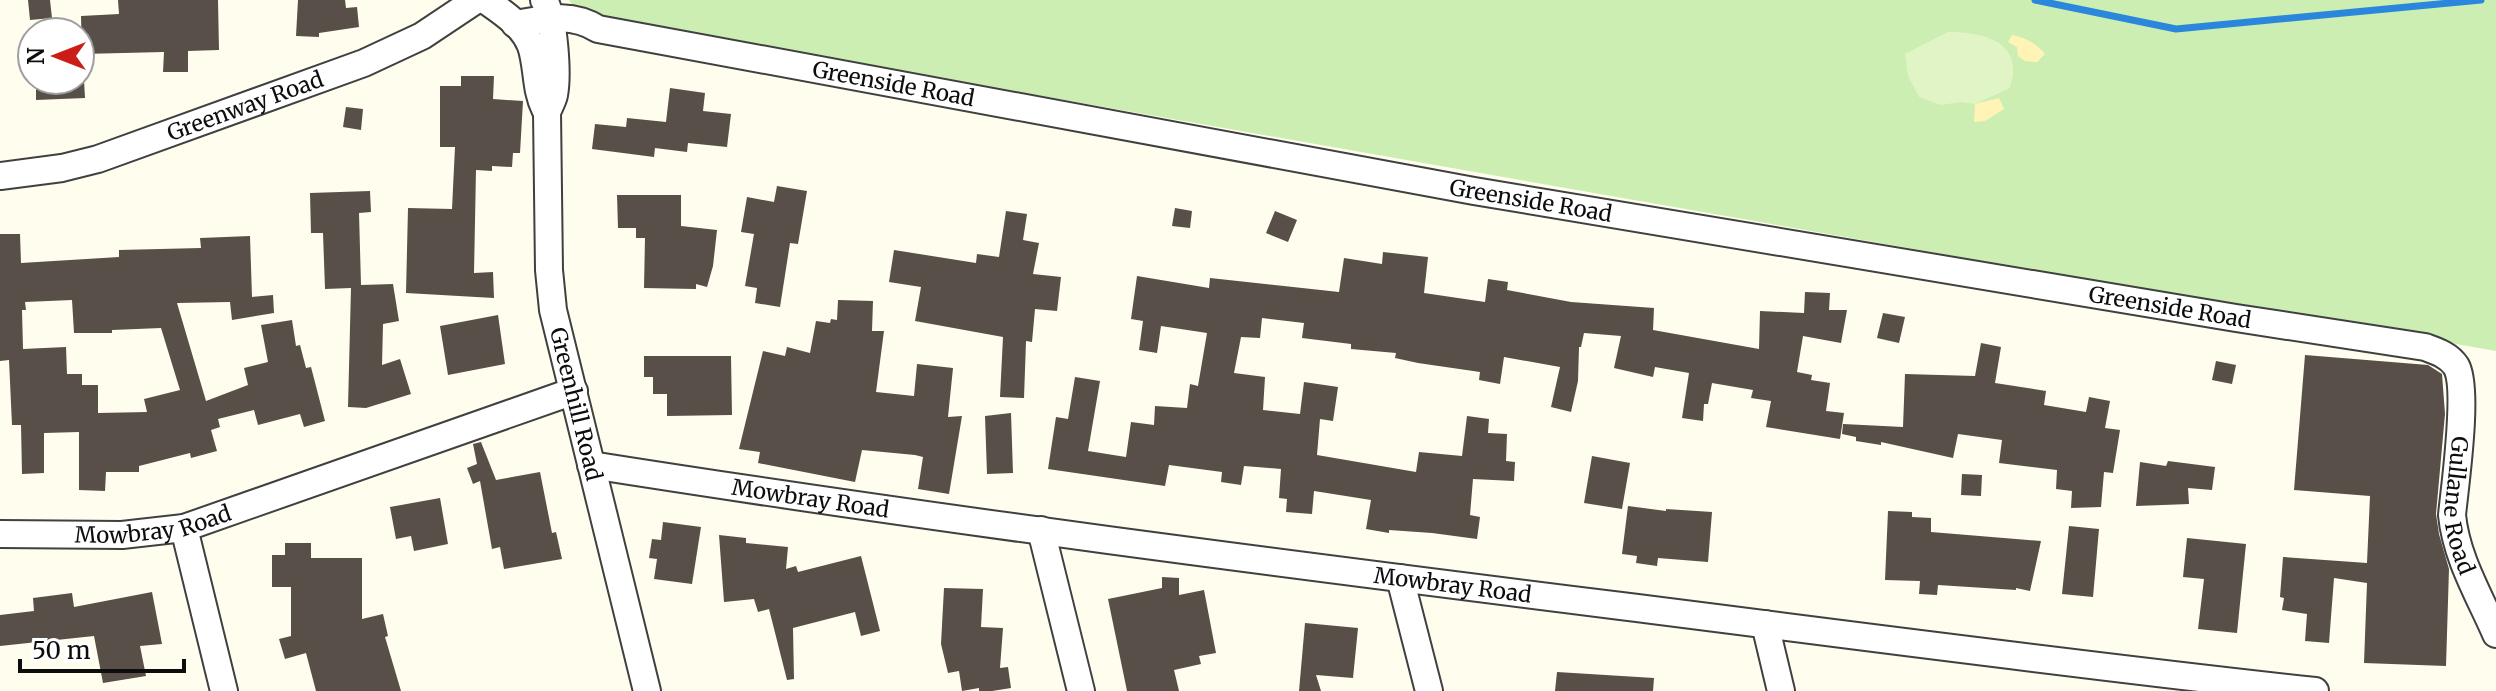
<svg xmlns="http://www.w3.org/2000/svg" width="2496" height="691" font-family="Merriweather,serif">
<rect width="100%" height="100%" fill="#fffded"/>
<path fill="#cdeeb3" d="M569,0H2496V351L579,15Z"/>
<path fill="#fff4b5" d="M2012,35C2026,38 2036,43 2045,54L2037,62L2025,61L2018,56L2017,47L2008,42Z
M1999,98L2004,109L1985,121L1974,122L1975,104Z"/>
<path fill="#e0f4c5" d="M1948,32C1985,32 2025,42 2010,88L1975,104L1961,102L1941,105L1919,97L1908,76L1905,54Z"/>
<g fill="none" stroke-linecap="round" stroke-linejoin="round">
<path stroke="#2b87db" stroke-width="7" d="M2035,0L2176,29L2481,0"/>
</g>
<path fill="#574f48" fill-rule="evenodd" d="M28,0H50L52,18L30,20Z
M118,0H218L219,50L188,51V72H163L164,52L82,54L81,16L119,14Z
M298,0H345L346,8L357,7L359,27L319,33V37L296,36Z
M461,76H494L493,99L523,101L520,153H513L512,167L492,166V171L476,170L474,273L493,272L494,298L406,293L408,208L452,209L455,147H440V86H461Z
M36,80H84L85,98L36,100Z
M670,88L705,93L703,111L731,114L727,147L688,143L687,152L655,148L654,157L592,149L595,124L626,127L627,118L666,122Z
M346,107L363,109L361,130L343,127Z
M777,186L807,191L798,244L790,243L780,307L755,303L757,288L745,286L754,234L741,232L747,197L774,202Z
M370,191L371,212L359,213L361,285L393,284L399,321L383,324L382,365L400,359L411,394L366,408L348,407L351,288L325,289L323,233H311L310,193Z
M617,195H681V226L717,230L713,266L707,287L696,284V289L644,288L645,238H636V228H618Z
M1175,208L1192,211L1190,228L1172,226Z
M1006,211L1027,214L1023,240L1039,243L1033,274L1061,277L1057,311L1035,309L1032,342L1026,341L1024,398L1000,397L1003,337L915,321L921,287L889,282L894,250L976,263L977,254L999,257Z
M1275,211L1297,220L1288,242L1266,233Z
M0,234H20L21,263L119,257V250L201,248L200,238L250,236L252,297L273,295L274,313L232,320L230,302L177,303L206,401L248,385L244,368L268,362L261,325L292,320L296,346L300,345L306,368L311,367L325,421L304,427L300,414L258,425L254,410L218,419L220,427L211,430L217,451L191,458L190,453L139,466V472H106L105,491L79,490V432L44,433V473L22,474L21,425H12L9,360L0,361ZM72,300L74,333H112V330L161,328L180,390L144,399L147,412L98,413V385H82V374H67L66,347L23,349L22,310H26L25,302Z
M1383,252L1428,257L1424,293L1485,302L1488,279L1508,282L1507,290L1571,302L1654,308L1653,330L1759,349L1760,311L1804,313L1805,292L1830,293L1829,310H1847L1841,343L1803,336L1797,372L1812,375L1811,380L1830,383L1826,411L1844,413L1840,439L1766,427L1771,401L1751,398L1753,390L1712,383L1708,404H1704L1703,421L1682,418L1689,373L1655,367L1653,377L1614,368L1621,336L1584,333L1581,347H1579L1578,381L1571,412L1551,407L1560,367L1504,357L1500,384L1479,380L1480,372L1418,363L1395,358L1396,353L1351,349V344L1302,338L1304,323L1262,318L1260,338L1241,337L1234,373L1265,377L1263,410L1300,414L1304,382L1338,387L1333,421L1320,419L1317,455L1416,472L1419,452L1462,456L1467,416L1489,419L1488,433L1507,434L1506,461L1515,462L1514,481L1473,479L1470,515L1480,517L1477,539L1432,533L1389,530V533L1366,529L1371,500L1314,491L1312,514L1286,512L1287,499L1279,498L1281,469L1244,466L1241,485L1221,482L1222,472L1169,465L1165,486L1048,469L1056,417L1068,419L1075,377L1100,381L1088,451L1126,457L1131,422L1154,425L1155,406L1187,408L1190,384L1198,386L1207,333L1161,326L1157,353L1139,350L1143,321L1131,319L1137,276L1209,288L1210,278L1339,292L1344,258L1382,264Z
M838,300L873,301L872,331H884L876,392L914,396L917,364L953,368L948,417L962,416L949,494L918,489L923,457L915,455L862,450L855,482L758,463L760,452L739,449L763,351L785,356L787,347L810,353L816,321L830,323L831,319L837,320Z
M1883,313L1905,317L1899,343L1877,338Z
M498,315L505,364L448,375L440,326Z
M1981,343L2001,347L1995,383L2046,391L2044,405L2086,412L2089,397L2110,401L2105,428L2120,430L2113,473L2104,472L2101,507L2071,508L2072,491L2056,489L2057,470L1999,463L2002,440L1958,434L1953,458L1881,442V445L1856,441V437L1842,434L1843,424L1903,427L1905,374L1975,376Z
M2305,355L2428,365L2442,374L2445,414L2436,514L2439,534L2449,569L2446,666L2364,663L2367,583L2334,578L2329,643L2305,641L2307,614L2282,610L2284,598L2280,597L2283,557L2367,563L2370,496L2294,490Z
M644,356H731L732,415L667,416V394H653V377H644Z
M2216,361L2236,365L2232,384L2212,380Z
M1011,413L1013,473L987,474L985,416Z
M481,442L496,480L540,472L552,533L556,532L562,559L504,569L500,547L492,549L480,481L473,484L467,468L477,464L473,444Z
M1592,456L1630,463L1622,509L1584,503Z
M2168,461L2215,467L2212,490L2188,488L2189,504L2136,506L2140,462L2166,466Z
M1962,474L1982,475L1981,496L1961,495Z
M440,498L448,544L414,551L411,536L396,539L390,507Z
M1628,506L1666,511V509L1712,512L1708,562L1658,558L1657,566L1636,563L1637,556L1622,554Z
M1888,511L1912,512V517L1931,518V532L2041,541L2030,591L2016,588V590L1938,585L1937,595L1919,594L1920,581L1885,580Z
M663,522L701,527L692,584L654,579L657,559L649,558L652,539L661,540Z
M2069,526L2099,529L2093,597L2062,594Z
M719,535L746,538V543L788,547L786,569L796,566L798,572L861,556L880,631L861,636L855,612L793,628L794,679L787,680L769,609L758,612L754,599L724,602Z
M2187,538L2246,544L2237,633L2198,629L2204,579L2183,577Z
M285,543H311V558H362V619L383,614L388,636L385,637L401,691H316L306,653L285,659L279,639L291,636V587H272V555H285Z
M1162,577L1179,578V595L1204,590L1216,653L1199,656L1201,664L1174,670L1179,691H1127L1108,599L1162,588Z
M944,588L983,589L981,627L1003,628L1000,668L1008,667L1011,688L992,691H979V688L962,691L959,671L948,673L941,644Z
M152,592L162,644L140,646L146,676L103,683L94,636L0,646V615L34,611L33,598L72,593L74,607Z
M1305,623L1358,628L1353,678L1316,675L1321,691H1299Z
M1557,672L1654,678L1653,691H1555Z"/>
<g fill="none" stroke-linecap="round" stroke-linejoin="round">
<defs>
<g id="minor">
<path d="M485,0C502,12 523,25 531,46C538,67 535,89 545,109"/>
<path id="s1" d="M544,0C554,17 558,74 554,95C553,100 549,107 547,112L549,270L553,310L647,691"/>
<path id="s2" d="M515,24C545,19 571,12 598,29L1474,191L2236,318L2425,347C2436,351 2449,355 2456,366C2469,388 2455,485 2452,515C2456,557 2479,595 2496,634"/>
<path id="s3" d="M0,176L62,168L98,159L364,63L422,36L476,0"/>
<path id="s4" d="M591,465C933,519 1277,563 1621,606C1852,635 2083,666 2315,691"/>
<path d="M184,528L224,691"/>
<path d="M1041,530L1081,691"/>
<path id="s5" d="M0,534L122,535L184,528L574,391"/>
<path d="M1400,578L1429,691"/>
<path d="M1765,624L1781,691"/>
</g>
</defs>
<use href="#minor" stroke="#404040" stroke-width="30"/>
<use href="#minor" stroke="#fff" stroke-width="26"/>
</g>
<g text-anchor="middle" dominant-baseline="central" stroke-width="8" stroke-linejoin="round" paint-order="stroke">
<g font-size="22" fill="#0d0d0d" stroke="#fff">
<text stroke="none"><textPath href="#s2" startOffset="386">Greenside Road</textPath></text>
<text stroke="none"><textPath href="#s3" startOffset="256">Greenway Road</textPath></text>
<text stroke="none"><textPath href="#s2" startOffset="1034">Greenside Road</textPath></text>
<text stroke="none"><textPath href="#s2" startOffset="1682">Greenside Road</textPath></text>
<text stroke="none"><textPath href="#s1" startOffset="410">Greenhill Road</textPath></text>
<text stroke="none"><textPath href="#s4" startOffset="222">Mowbray Road</textPath></text>
<text stroke="none"><textPath href="#s2" startOffset="2118">Gullane Road</textPath></text>
<text stroke="none"><textPath href="#s5" startOffset="154">Mowbray Road</textPath></text>
<text stroke="none"><textPath href="#s4" startOffset="870">Mowbray Road</textPath></text>
</g>
</g>
<g transform="translate(56 56) rotate(270)"><circle r="38" fill="#ffffff" stroke="#9e9e9e" stroke-width="2"/>
<path d="M0-6L14 30L0 20L-14 30Z" fill="#cc1c17"/>
<text y="-12" font-size="22" font-weight="bold" text-anchor="middle" fill="#0d0d0d">N</text>
</g>
<path d="M20 659v12h164v-12" fill="none" stroke="#0d0d0d" stroke-width="4"/>
<text x="32" y="659" font-size="24" fill="#0d0d0d" stroke="#ffffff" stroke-width="6" paint-order="stroke">50 m</text>
</svg>
